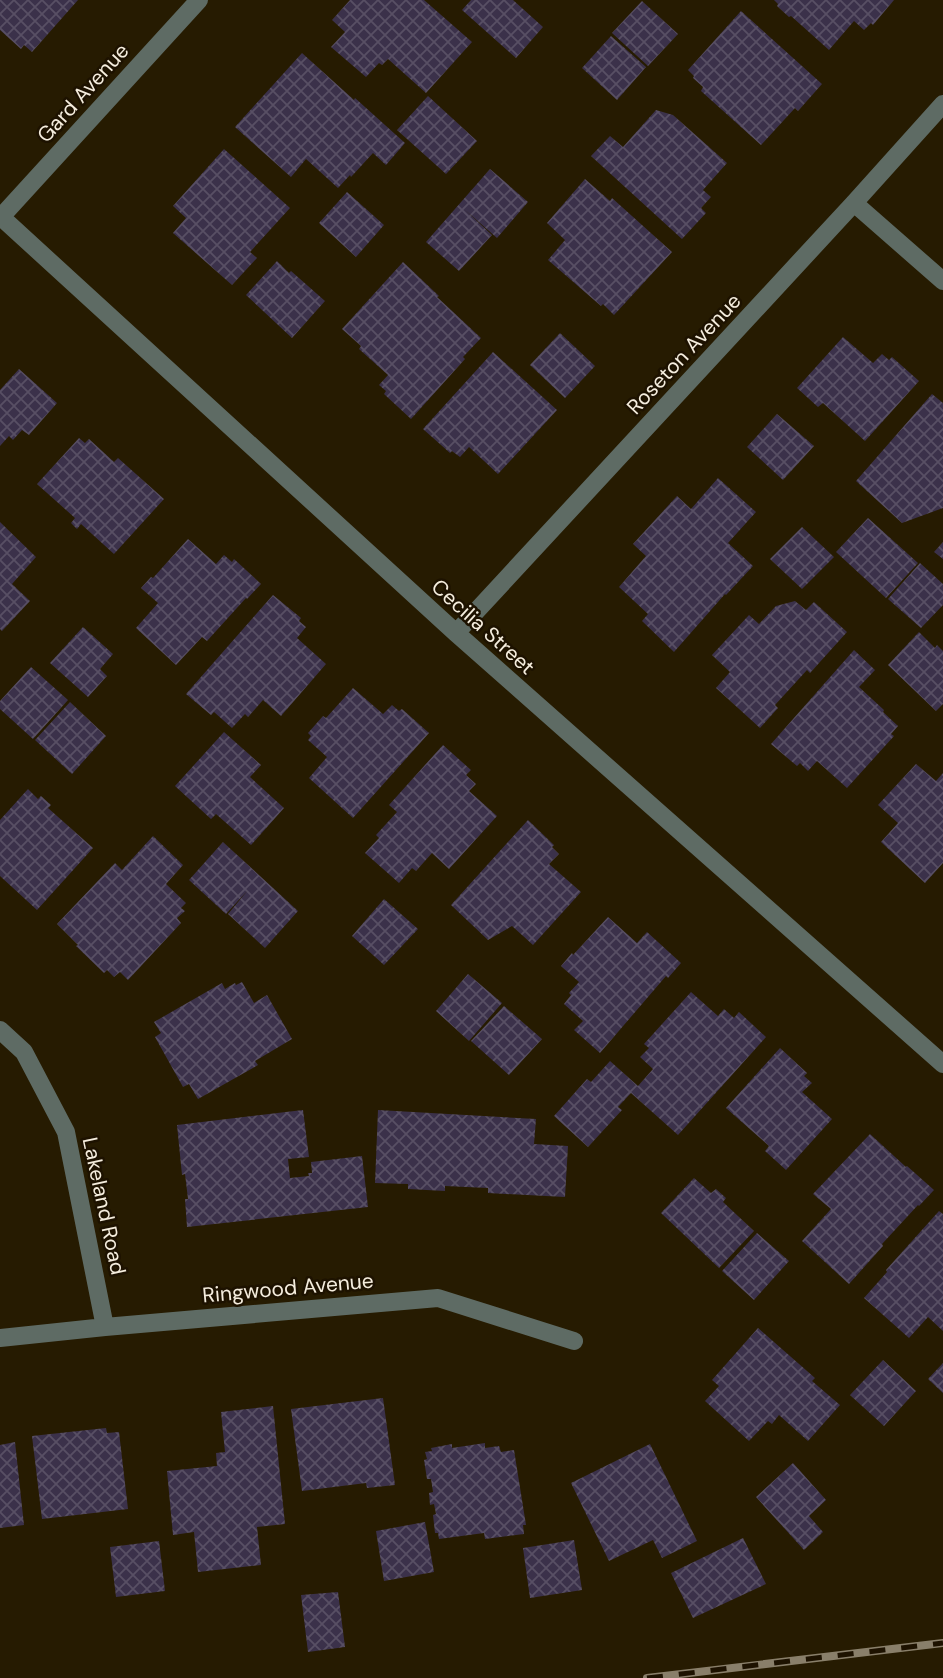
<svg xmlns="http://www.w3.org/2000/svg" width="943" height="1678" font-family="'DM Sans',sans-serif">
<defs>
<pattern id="building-cross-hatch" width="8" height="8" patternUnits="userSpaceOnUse" patternTransform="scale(1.75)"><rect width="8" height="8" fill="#3b314a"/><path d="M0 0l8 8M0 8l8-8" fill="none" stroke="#584f64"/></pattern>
</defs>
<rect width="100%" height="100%" fill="#261b01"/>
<path fill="url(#building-cross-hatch)" d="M0,0H78L32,52L24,45L21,49L0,30Z
M350,0H424L472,42L426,93L388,59L382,65L379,63L366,77L331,47L345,32L332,20Z
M471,0H513L543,27L516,58L462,10Z
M774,0H894L873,25L871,23L864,30L854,21L829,50L791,16L789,17L777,6L778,4Z
M642,1L678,34L648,66L612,33Z
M741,11L822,84L798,111L795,108L761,145L701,91L703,87L693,78L694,76L688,70Z
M611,36L646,67L617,100L582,68Z
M302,53L354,100L355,98L405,143L386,165L373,153L351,177L350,175L338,188L306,159L291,177L235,127Z
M428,96L477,141L446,174L397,130Z
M656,110L673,115L727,163L703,190L711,197L701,208L706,213L682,239L591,156L610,136L623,147Z
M224,149L290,208L250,252L257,258L232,285L173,233L186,218L173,206Z
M490,169L528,202L497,238L464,209L492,235L459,271L426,242Z
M585,179L610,201L612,198L672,252L614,315L603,304L601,306L548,260L565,240L547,223Z
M347,192L384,225L356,257L319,223Z
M277,261L289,273L291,271L325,301L292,338L246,295Z
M403,262L439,296L437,297L481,338L463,357L465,359L411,419L384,394L386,391L379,385L388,375L359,349L361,346L342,329Z
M560,333L595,366L565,398L530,365Z
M843,337L873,363L882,354L889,360L892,357L919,381L865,441L823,403L818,407L797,388Z
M493,352L557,410L498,474L469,447L460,457L452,451L450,453L423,429Z
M19,369L57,403L29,435L22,430L13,440L9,436L0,446V390Z
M932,394L943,403V508L902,523L856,481Z
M777,414L814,446L783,480L747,447Z
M79,438L85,443L89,439L114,462L118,458L164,499L114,554L81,524L77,529L71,523L75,518L37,484Z
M718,478L756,512L728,543L753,566L726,595L725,594L674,652L642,621L648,614L619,587L646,556L633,544L677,496L691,509Z
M868,518L918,563L886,598L836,552Z
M0,522L36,557L12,584L30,601L2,631L0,629Z
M802,527L834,557L802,589L770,559Z
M188,539L216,564L224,555L232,562L234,559L261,584L247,599L246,598L207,641L202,637L176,665L136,628L158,603L141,588L151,577L153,578Z
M943,542V559L934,552Z
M920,563L943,584V605L921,628L888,599Z
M273,595L301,618L299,621L306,627L297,638L326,664L281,716L263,700L248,717L245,714L232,728L214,712L211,715L186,694Z
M795,601L806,610L814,602L847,632L810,673L807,670L775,705L778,708L760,728L716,688L730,672L712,655L749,615L759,624L776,606Z
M83,627L113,654L100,669L107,676L88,697L50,663Z
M919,632L935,648L937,645L943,651V704L936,711L888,665Z
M854,650L875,670L859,687L884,710L883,712L898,726L891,734L894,736L847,788L817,761L808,771L800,763L797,766L771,744Z
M31,667L68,700L33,739L0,709V701Z
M353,688L383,714L392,705L399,711L402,709L429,733L353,818L309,778L327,757L308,740L311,736L308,733L323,716L326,718Z
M70,702L106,736L72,774L35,740Z
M224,732L261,765L250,777L284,808L251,845L216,814L211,819L175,786Z
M443,745L471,770L466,775L476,784L469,791L497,816L449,869L432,853L416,871L412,868L399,883L365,853L379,838L376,835L397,812L389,805Z
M916,764L936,781L943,773V863L925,883L881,842L898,823L878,805Z
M28,789L38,799L41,796L51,805L48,808L93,848L37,910L0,876V820Z
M528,820L554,845L552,847L559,854L549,864L581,892L533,945L512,926L488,940L451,905Z
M153,836L183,865L166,884L186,903L181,908L185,911L177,918L181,923L128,980L120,972L114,977L107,970L104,973L76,946L78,945L57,924L115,863L122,870Z
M223,842L298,911L265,948L228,914L248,890L226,914L189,880Z
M384,899L418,929L384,965L352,936Z
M608,917L637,943L647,932L681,963L668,978L666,976L600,1053L574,1030L583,1021L564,1004L571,995L569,993L579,982L561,966L572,953L573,955Z
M468,974L502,1003L469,1041L436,1011Z
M242,982L254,1003L267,995L292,1039L255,1061L258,1065L198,1099L189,1084L183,1087L155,1037L161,1033L154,1022L222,983L225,989L235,983L236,985Z
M691,992L718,1016L724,1009L734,1018L739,1012L766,1037L678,1135L631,1093L618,1107L622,1110L588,1147L554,1116L587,1079L591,1082L610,1061L638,1086L653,1069L640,1057L649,1048L644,1044Z
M504,1006L542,1039L509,1075L471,1041Z
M780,1048L807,1073L804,1076L812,1083L802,1092L832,1119L786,1170L765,1151L769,1146L726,1108Z
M303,1110L309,1157L288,1159L290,1178L309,1176L308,1173H312L311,1162L362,1156L368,1207L187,1227L185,1199H188L185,1174L182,1175L177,1125Z
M378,1110L536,1119L534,1144L568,1146L565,1197L488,1193V1188L445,1186V1191L408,1189V1184L375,1183Z
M870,1134L906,1167L907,1166L934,1190L919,1206L918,1205L882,1244L883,1246L849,1284L802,1241L831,1209L813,1194Z
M694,1178L711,1193L716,1189L726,1198L723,1202L754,1231L719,1268L661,1213Z
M939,1211L943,1214V1331L928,1317L909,1338L864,1298L887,1272L886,1270Z
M757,1233L789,1261L754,1300L722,1271Z
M758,1328L815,1378L812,1381L840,1405L808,1441L779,1415L772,1424L768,1421L749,1441L705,1401L719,1386L712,1380Z
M883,1360L916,1391L884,1426L850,1395Z
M943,1363V1393L928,1379Z
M383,1398L395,1485L367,1488L366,1483L302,1491L291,1409Z
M273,1406L285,1524L257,1527L261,1565L198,1572L194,1532L173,1535L167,1471L217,1466L216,1453L225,1452L221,1412Z
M106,1428L107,1433L119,1432L128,1509L42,1519L32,1436Z
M15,1442L24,1525L0,1528V1445Z
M485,1443V1448L499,1446L501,1452L514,1450L526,1525H523L524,1534L485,1539L484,1533L439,1539L438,1533H435L433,1515L436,1514L434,1504L430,1505L429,1493L433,1492L431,1479H427L424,1460L427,1459L425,1452L432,1451L431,1448L452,1444V1448Z
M650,1444L697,1541L662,1558L653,1540L609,1561L571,1483Z
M793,1463L826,1500L809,1516L823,1532L804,1550L756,1497Z
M425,1522L434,1572L384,1581L376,1531Z
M743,1538L766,1584L693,1618L671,1573Z
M574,1540L582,1590L530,1598L523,1548Z
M159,1541L165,1591L116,1597L110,1547Z
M338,1592L345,1647L308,1652L301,1595Z"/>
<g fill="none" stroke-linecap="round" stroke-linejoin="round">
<path stroke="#5e6b64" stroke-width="18" d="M854,203L943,281
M0,216L456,633L943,1064
M1,217L199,0
M456,633L854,203L943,104
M0,1030L24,1052L66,1132L105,1327
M0,1338L105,1327L438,1298L574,1341"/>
<defs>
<path id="rail" d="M647,1678L943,1643"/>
</defs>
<use href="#rail" stroke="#897f6a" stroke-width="8"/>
<use href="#rail" stroke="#1d1200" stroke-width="5" stroke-dasharray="16" stroke-linecap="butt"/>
</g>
<g text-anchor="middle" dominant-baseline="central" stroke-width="5" stroke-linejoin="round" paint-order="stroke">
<g font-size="21" fill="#f5eddd" stroke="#1d1200">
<text transform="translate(83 93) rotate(-48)">Gard Avenue</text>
<text transform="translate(684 354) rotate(-47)">Roseton Avenue</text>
<text transform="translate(483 627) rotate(42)">Cecilia Street</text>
<text transform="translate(104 1206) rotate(78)">Lakeland Road</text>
<text transform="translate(288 1288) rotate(-5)">Ringwood Avenue</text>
</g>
</g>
</svg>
